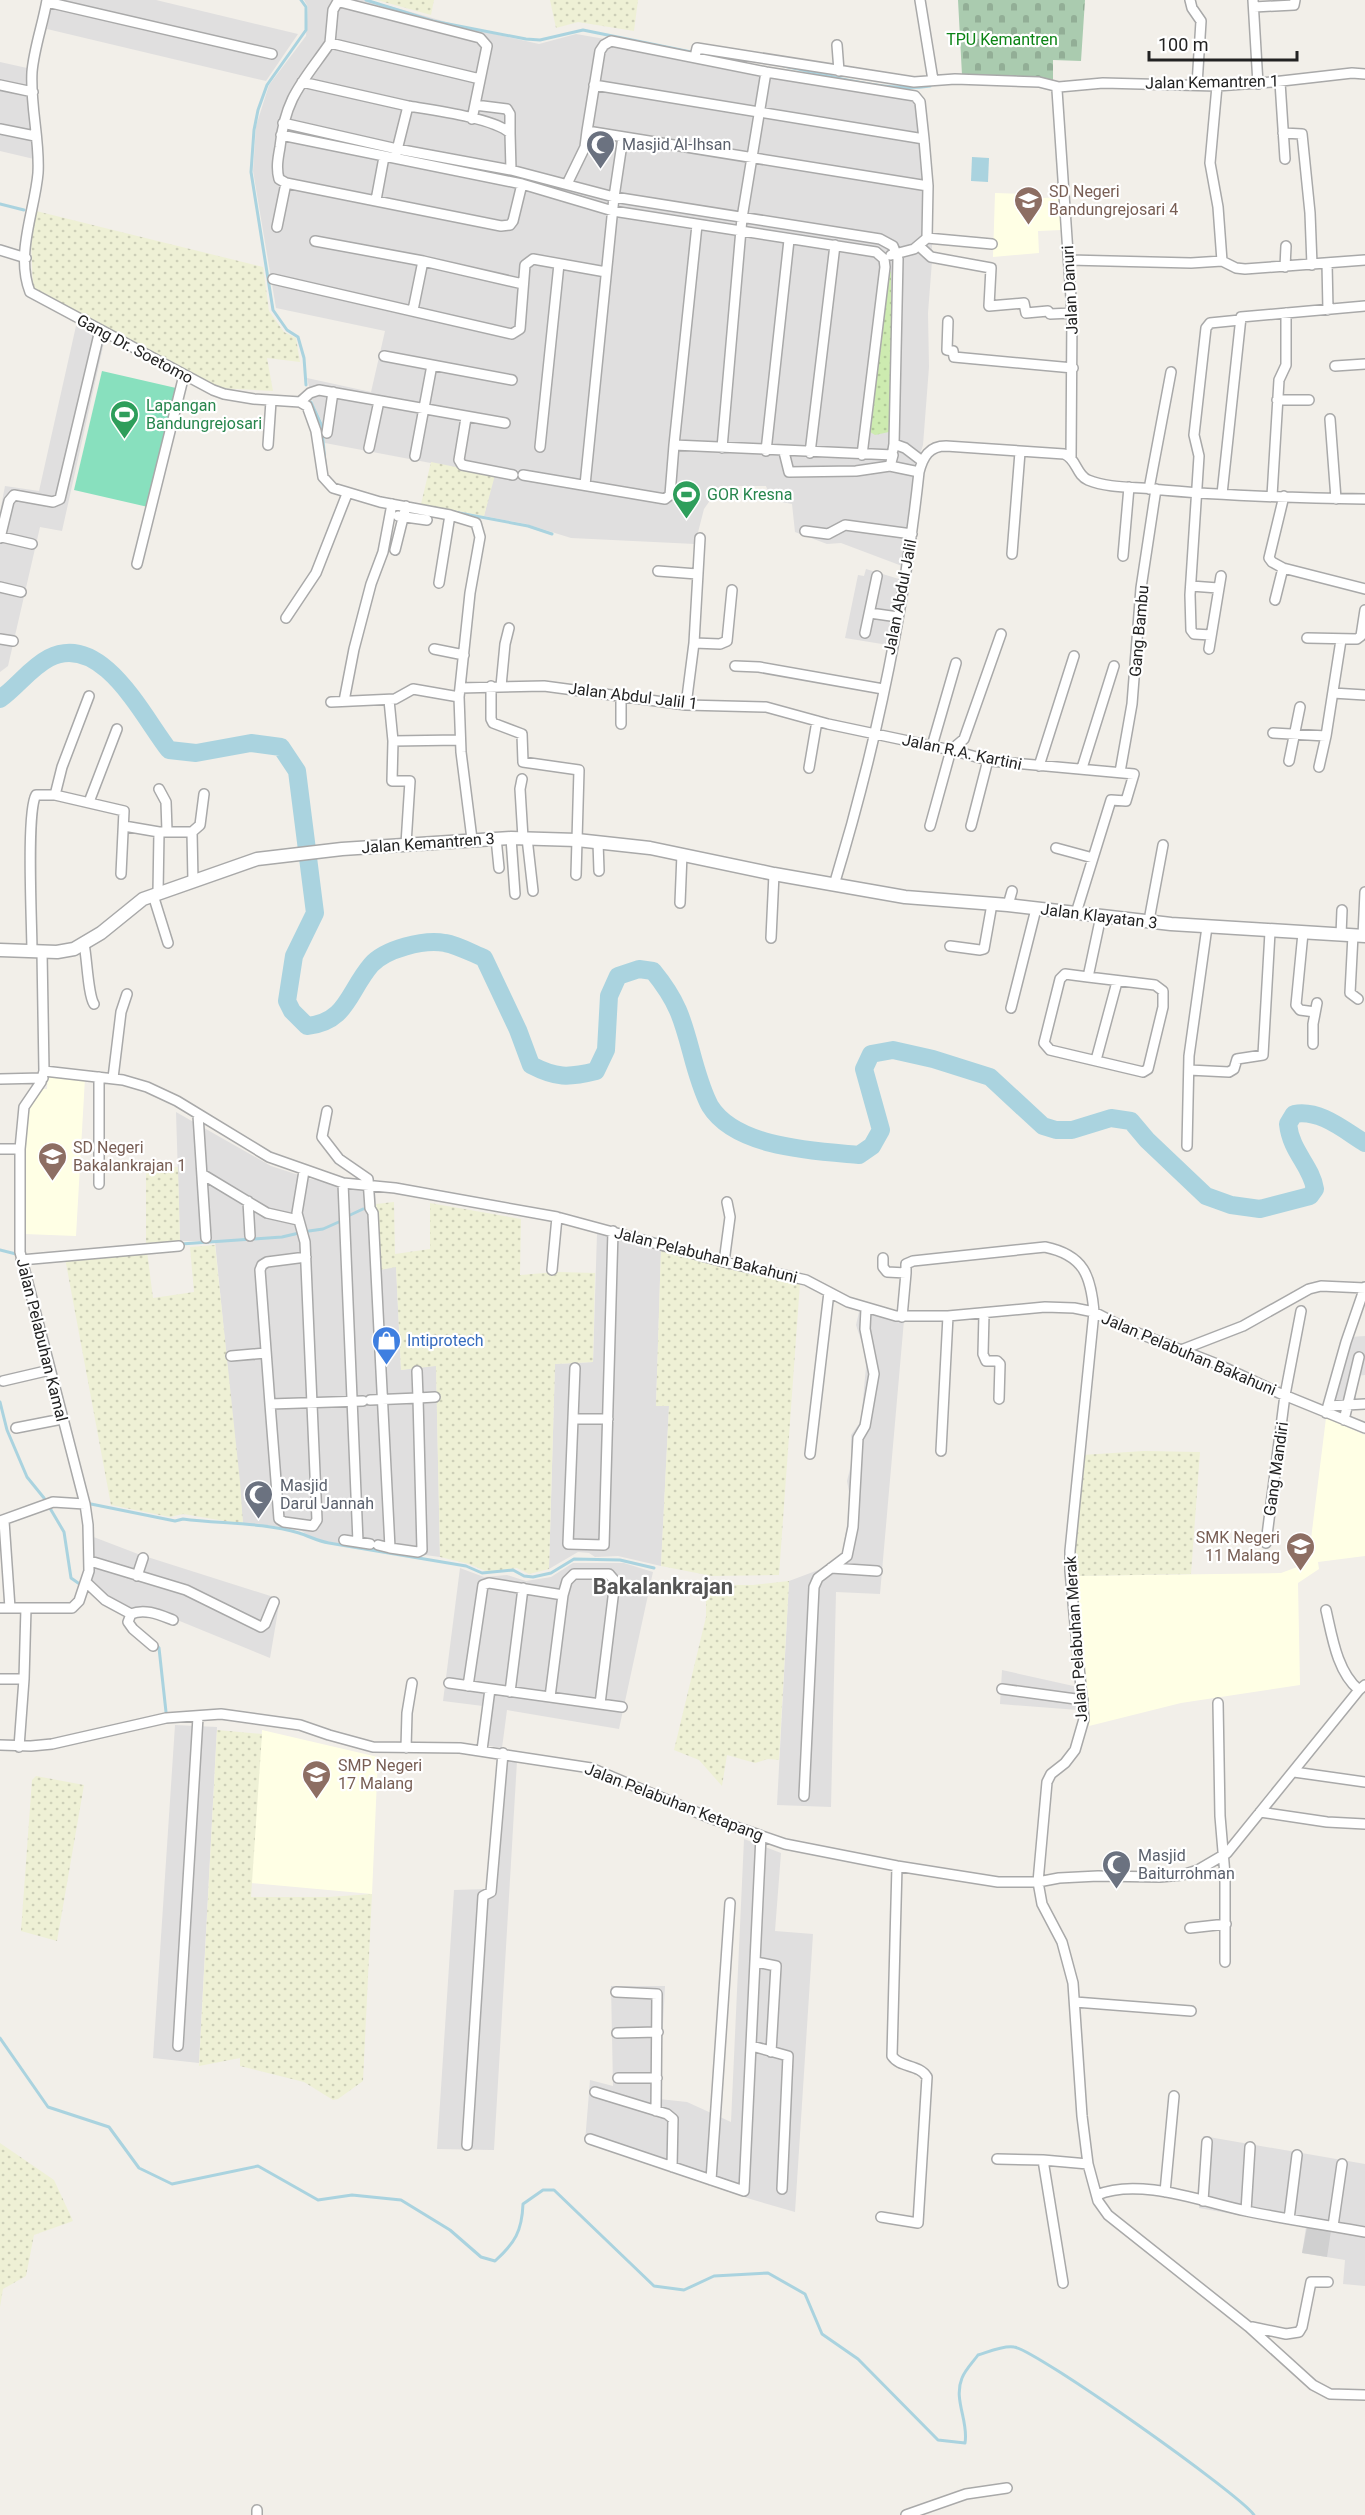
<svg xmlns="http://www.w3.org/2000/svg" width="1365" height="2515" font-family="Roboto,sans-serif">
<defs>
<pattern id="farmland-dots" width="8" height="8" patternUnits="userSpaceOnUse" patternTransform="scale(1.5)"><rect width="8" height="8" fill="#eef0d5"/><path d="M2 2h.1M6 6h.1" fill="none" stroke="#ccceb7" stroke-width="1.8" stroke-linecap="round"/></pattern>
<pattern id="cemetery-stones" width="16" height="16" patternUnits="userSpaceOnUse" patternTransform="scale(1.5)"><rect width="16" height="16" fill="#aacbaf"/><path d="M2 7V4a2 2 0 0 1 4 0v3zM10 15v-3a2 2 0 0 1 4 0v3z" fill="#92ae96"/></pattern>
<pattern id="garden-dots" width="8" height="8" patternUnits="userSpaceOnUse" patternTransform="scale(1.5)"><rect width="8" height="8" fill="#cdebb0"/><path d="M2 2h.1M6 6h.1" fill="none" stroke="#b0c997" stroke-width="1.8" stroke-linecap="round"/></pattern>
</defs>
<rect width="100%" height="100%" fill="#f2efe9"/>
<path fill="#e0dfdf" d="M52,0H156L298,34L266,81L47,29Z
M304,0H368L468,28L539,44L576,34L906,91L923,100L929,139L932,221V261L928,313L929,367L923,445L917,463L902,566L841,543L827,544L795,532L792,504L771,500L766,486H720L704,509L695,544L571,538L526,524L484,516L494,475L325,443L324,426L313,403L307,378L371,392L385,331L276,308L253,171L256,126L269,85L306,36L308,7Z
M0,62L27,68V95L34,159L0,151Z
M76,326L105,338L62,531L40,527L8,666L0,672V512L5,486L39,491Z
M866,569L899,579L888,645L845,638L858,575L864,576Z
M176,1112L271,1166L311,1179L375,1191L380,1270L396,1266L401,1370L436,1365L440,1557L335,1543L311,1538L302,1531L275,1526L243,1524L215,1241H180Z
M597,1233L661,1249L656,1406H669L661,1566L618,1556L595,1557L589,1553L578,1552L549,1569L555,1364L593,1362Z
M859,1312L904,1320L880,1594L836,1592L831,1807L777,1805L789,1581L821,1569L842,1553L851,1503L847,1481L851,1465V1435L861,1421L866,1367L865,1352L856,1325Z
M1365,1336V1375L1356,1376V1402L1331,1403L1350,1337Z
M91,1536L138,1554L280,1599L270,1658L165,1615L131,1610L106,1599L89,1583Z
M573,1563H624L653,1572L619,1729L507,1710L502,1748L477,1744L483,1706L443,1701L460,1568L484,1577L507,1575L526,1581L551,1577Z
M1002,1670L1078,1687V1710L1000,1704Z
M175,1725L217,1727L199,2063L153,2058Z
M499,1760L517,1761L494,2150L437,2149L454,1890L488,1889Z
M744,1839L781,1853L775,1931L813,1934L795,2212L747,2198L585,2142L590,2080L613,2086L611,1986H665L659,2099L687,2102L731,2122Z
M1203,2136L1365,2164V2286L1343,2284L1345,2260L1302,2253L1306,2227L1199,2208Z"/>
<path fill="#ffffe5" d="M995,193L1026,194V199L1060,197L1062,230L1038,231L1039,253L993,257Z
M48,1074L85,1078L76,1236L24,1234L25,1129L28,1111L39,1089H47Z
M1326,1418L1365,1435V1556L1318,1562L1319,1569L1298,1583L1300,1685L1181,1703L1089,1726L1073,1576L1281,1573L1308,1563Z
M262,1730L378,1757L372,1894L251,1883Z"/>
<path fill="#d0d0d0" d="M1307,2227L1331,2231L1327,2257L1302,2253Z"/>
<path fill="url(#farmland-dots)" d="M377,0H434L431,15Z
M550,0H638L634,31L578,22L556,28Z
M36,211L263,267L269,311L284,332L296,338L300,362L267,358L273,391L217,388L62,304L38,295L33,289L31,241Z
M431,462L495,475L484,516L421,504Z
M146,1167H178L180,1241L146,1243Z
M394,1202L395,1254L430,1249V1203L521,1219L520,1275L557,1272L595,1273L593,1362L555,1364L549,1569L529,1574L517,1568L488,1572L469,1564L440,1557L436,1366L401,1370L396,1267L380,1270L376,1204Z
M215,1245L240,1482L243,1524L183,1514L170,1517L111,1505L65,1258L147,1251L153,1298L194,1292L190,1247Z
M661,1249L800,1283L779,1575L712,1576L661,1566L669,1406H656Z
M1144,1451L1200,1452L1191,1574L1073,1576L1082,1455Z
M789,1581L779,1760L768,1759L755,1763L727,1755L722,1786L699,1760L674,1750L706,1617V1598L709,1585H753Z
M217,1730L262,1734L251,1897H328L372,1894L363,2081L338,2099L333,2100L304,2082L240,2066V2058L199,2066Z
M36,1776L84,1785L57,1941L21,1931L32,1780Z
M0,2143L54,2180L73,2221L34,2235L26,2276L3,2289L0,2307Z"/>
<path fill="url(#cemetery-stones)" d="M958,0H1085L1081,61L1053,60V80L965,77L962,75Z"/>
<path fill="url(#garden-dots)" d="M891,271V427L889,432L875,435L870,432V427L887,276Z"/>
<path fill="#88e0be" d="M102,371L176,388L148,507L74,490Z"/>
<path fill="#aad3df" d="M972,157L989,158L988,182L971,181Z"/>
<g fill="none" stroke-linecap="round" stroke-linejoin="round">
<path stroke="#aad3df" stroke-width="3" d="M301,0L306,7V30L267,85L258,110L254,130L251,172L273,310L287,330L298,337L304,358L306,385
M366,0L433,21L526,39L540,40L583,30L691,52L730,58
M784,66C829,75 885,93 930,86
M0,204L24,210
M311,402L322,426L325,464
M454,512L528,526L552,534
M348,1216L363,1209
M309,1231L323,1229L341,1221
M181,1244L282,1237L299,1233
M0,1250L16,1254
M0,1402L7,1430L27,1477L44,1498L64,1532L71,1578L81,1585
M86,1503L175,1521L183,1519C220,1524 262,1522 299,1533C309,1536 317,1541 329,1543L466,1566L482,1573L513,1570L524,1576L533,1577L551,1573L574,1559L620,1560L654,1568
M154,1642L159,1648L166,1712
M0,2038L48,2107L109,2127L139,2168L172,2184L258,2166L318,2200L352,2195L401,2200L450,2230L481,2257L495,2261C515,2243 522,2231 523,2204L543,2190H554L654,2286L684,2290L714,2276L768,2273L805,2294L822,2334L858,2359L938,2440L965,2443C969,2421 953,2400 962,2378C965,2370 973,2362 978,2355C988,2352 1004,2345 1014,2347C1035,2349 1241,2495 1254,2515"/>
<path stroke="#aad3df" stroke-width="18" d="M0,699C18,686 30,668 49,658C102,631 143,717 169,750L196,753L251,743L281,747L297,771L315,913L294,956L287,1001L292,1011L307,1026C347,1022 348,992 371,965C385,949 424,939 445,943C457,945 472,953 484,958L518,1030L531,1065C556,1078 568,1078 596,1071L606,1050L609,996L618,976L639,969L653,971C680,1004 683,1022 694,1062C698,1076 703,1093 710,1106C736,1148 815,1151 859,1155L872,1146L881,1130L864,1069L871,1054L893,1050L933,1059L990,1077L1043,1126L1056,1130H1072L1111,1118L1131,1121L1147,1140L1206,1196L1231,1205L1260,1209L1310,1196L1315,1189C1311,1165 1291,1152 1288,1124L1294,1114C1320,1109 1344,1130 1365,1143"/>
<defs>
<path id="minor" d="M47,0C43,24 34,48 32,72C30,106 40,140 38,173C35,210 15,254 30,292L213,390L224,394L254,399L300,402L307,406L316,431L323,477L333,488L380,502L450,515L476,523L480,537L470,593L459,697L461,752L472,839
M920,0L933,80
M1190,0L1192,8L1201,21L1197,85
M1253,0L1258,84
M47,2L272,54
M1254,7L1294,5L1295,0
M330,43L333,10L337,3L340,2L480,38L487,46L472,119
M837,45L839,71
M695,57L697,48L914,82L955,79L1039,82L1059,87
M480,79L330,43C303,82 285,97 280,147C278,158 276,168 279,179L286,183L501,226L510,225L513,221L522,184
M302,82L408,106
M1280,82L1285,159
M0,85L33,92
M594,85L924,139L928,186
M1217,86L1210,163L1218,207L1222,261
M1059,87L1057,90L1072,313L1071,458
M1059,87L1103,83L1217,86L1273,82L1352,73L1365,74
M475,105L507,109L510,114V133
M283,123L397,149L511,170L614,197L880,239L893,246L898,259L894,444
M0,129L35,136
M587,131L600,51L604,45L611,41L766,72L915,96L920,102L924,139
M1283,133L1302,134L1310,213L1312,265
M281,135L522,184L613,211L876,252L884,259L885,267L862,455
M396,154L408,106C432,110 494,118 510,133L511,170
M567,184L585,147L587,131L928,186L927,238L914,249L891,255
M376,200L384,157
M697,225L674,445L893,455L890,466L919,472
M277,227L286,183
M927,238L992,244
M315,241L423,261
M919,246L931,257L991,268L989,306L1024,303L1026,313L1048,311L1050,314L1072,313
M0,250L26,258
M1069,260L1191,263L1222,261L1236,268L1245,269L1365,260
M1327,263L1328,310
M1285,267L1286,246
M273,279L512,334L520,329L525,265L533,259L606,272
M413,310L423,261L523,284
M948,321L947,350L953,351L954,357L1073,368
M384,356L432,365
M1335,366L1365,364
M1277,400H1309
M300,402L310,393L319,390L505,423
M466,418L459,460L462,465L513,475
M1330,419L1336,499
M327,433L333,392
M268,445L271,401
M540,447L559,264
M369,448L379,401
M722,448L742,218L766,72
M893,450L894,444L905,448L922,461
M766,451L789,240
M784,452L789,472L856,471L890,466
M810,453L835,245
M415,456L432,365L512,380
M523,475L665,499L670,495L674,445
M585,485L614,197L623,137
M1149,489L1171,372
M1222,494L1241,317L1365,306
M1272,496L1279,380L1286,365V313
M398,516L427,520
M805,531L828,534L845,525L912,534
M2,537L32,544
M0,538L9,501L14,495L53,502L60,499L100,330
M395,550L406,506
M1012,554L1020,452
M1123,556L1129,487
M137,564L184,375
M1283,568L1365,589
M658,571L697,574
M439,583L450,515
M1191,586L1218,588
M0,587L21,592
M1275,600L1283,568L1272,562L1269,558L1284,496
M870,613L898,617
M286,618L316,573L347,494
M865,633L877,576
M1211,635L1194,634L1191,630L1190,595L1199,456L1194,435L1206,328L1210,323L1240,320
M1307,638L1357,639L1361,636L1365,610
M0,639L13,641
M694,643L720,644L727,641L732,590
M434,649L464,655
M1209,649L1221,576
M735,666L759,667L883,689
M491,686V719L493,723L522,734L523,762L579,770L576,875
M501,686L505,644L509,628
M460,688L544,686L686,705L766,707L828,724L951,750L991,761L1134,774L1126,801L1111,800L1076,913
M1333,693L1365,695
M389,700L393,741L392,781H410L406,844
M344,701L354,649L371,584L383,552L392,504
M331,702L395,699L413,689L459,697
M686,705L694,643L700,538
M621,724V697
M1273,733L1326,736
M393,741L460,740
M932,746L956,663
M1289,761L1300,707
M1039,766L1074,656
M1319,767L1326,736L1341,640
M809,768L817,721
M1082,768L1114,666
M1120,772L1132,704L1141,588L1156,489
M522,779L520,789L523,838
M159,789L166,802L167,831
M55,795L62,767L89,696
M89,802L117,729
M124,826L159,832H192L193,881
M930,826L951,750L964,739L1001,634
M971,826L988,760
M192,832L200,825L204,794
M496,838L499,868
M511,838L515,894
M527,838L533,891
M598,842L599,871
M1056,848L1093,858
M834,885C875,751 904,612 919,472C923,457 929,446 946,446L1064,454C1077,459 1076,475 1088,480C1108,488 1131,487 1152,489C1223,496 1294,498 1365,499
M158,893L159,832
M153,895L168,943
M680,903L682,854
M1008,905L1012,891
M1150,915L1163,845
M1303,933L1296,1005L1300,1010L1315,1012
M1341,935L1342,910
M1353,935L1350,993L1358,999
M1363,936L1365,892
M771,938L774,874
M84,944C87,958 88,995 94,1004
M950,946L980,950L984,949L992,904
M32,952C32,924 26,812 36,795H55L124,811L121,874
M1088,977L1155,985L1163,991V1007L1148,1069L1143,1072L1050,1050L1044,1043L1060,979L1065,974L1088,977L1101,916
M1011,1008L1036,909
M1313,1044V1024L1317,1003
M1096,1060L1117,982
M1189,1070L1229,1072L1234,1069L1237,1059L1263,1055L1270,932
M44,1071L123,1080L147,1087L177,1101L269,1157L343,1183L395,1188L557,1217L724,1262L806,1280L848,1302L896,1316H948L1045,1307L1074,1308L1094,1312L1125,1328L1217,1364L1279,1393L1365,1428
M99,1077V1184
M113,1078L121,1012L127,994
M0,1079L43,1078
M327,1111L322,1137L339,1159L368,1179L370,1208L373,1213L390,1548L378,1545
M198,1115L206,1238
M1187,1146L1189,1056L1207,927
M0,1149H20
M202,1174L267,1213L298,1220
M343,1183L358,1542
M248,1201L250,1236
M306,1257L267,1262L262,1265L260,1270L270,1404L363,1401
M883,1258V1267L887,1272L906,1273L902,1317
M21,1260L179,1246
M724,1262L730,1217L727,1202
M552,1270L557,1217
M906,1273V1264L913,1261L1045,1247C1084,1255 1091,1276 1094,1312L1070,1551V1571L1084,1719L1075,1750L1065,1763L1051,1774L1047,1782L1038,1882L1042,1904L1062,1942L1073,1983L1082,2116L1088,2164L1098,2201L1108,2215L1249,2327L1313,2385L1330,2394L1365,2395
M984,1314L983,1354L986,1361H997L1000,1364L999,1399
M1181,1350L1243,1326L1309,1289L1321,1286L1365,1288
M231,1356L266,1353
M575,1368L568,1544L604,1545L613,1231
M417,1371L418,1398L435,1397
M3,1381L50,1370
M370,1400L418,1398L422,1550L418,1552L390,1548
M270,1404L279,1519L284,1522L313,1526L317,1520L305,1242L297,1213L304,1171
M1328,1406L1365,1404
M1326,1413L1346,1342L1365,1287
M573,1419H608
M1344,1420L1359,1357
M16,1428L62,1419
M941,1451L948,1316
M810,1454L829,1292
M0,1521L53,1502L85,1504
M4,1521L10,1608
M344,1540L370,1544
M1266,1543L1285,1395L1301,1311
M90,1561L186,1590L261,1627L265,1624L274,1602
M831,1568L877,1571
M137,1576L143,1558
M87,1583L105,1600L131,1614C145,1608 160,1615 173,1620
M0,1608H72L79,1601L89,1571L88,1525L85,1504L20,1252V1149L24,1107L41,1082L44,1071L42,952
M1326,1610C1332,1636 1337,1672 1359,1690
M131,1614L128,1622L133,1629L153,1646
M0,1679H24
M449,1683L622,1707
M468,1686L483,1585L489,1583L563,1595L567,1581L574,1574H609L615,1581L600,1704
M1002,1689L1083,1700
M510,1692L523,1588
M550,1697L563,1595
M1218,1703L1220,1816L1225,1875V1962
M0,1745L31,1746L52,1744L166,1718L221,1714L300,1725L329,1735L373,1747L460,1748L591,1768L710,1818L785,1844L897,1866L998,1882H1038L1059,1878L1098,1876L1160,1877L1182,1875L1198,1870L1227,1853L1359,1690L1365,1685
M19,1747L24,1679L26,1608
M406,1748L407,1713L412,1683
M482,1750L490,1689
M1294,1772L1365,1782
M804,1796L814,1587L818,1578L847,1556L853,1527L858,1438L865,1426L874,1374L865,1329L866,1309
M1260,1812L1327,1822L1365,1824
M1190,1928L1226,1924
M756,1962L776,1966L771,2052
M616,1992L657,1994L656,2111
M1075,2002L1191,2011
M617,2033L658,2032
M178,2046L198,1717
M752,2046L788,2056L782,2189
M618,2078H657
M595,2092L667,2114L673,2119L672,2167
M590,2139L744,2191L761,1836
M467,2145L483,1896L491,1892L503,1753
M997,2159L1043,2160
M711,2180L730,1903
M1165,2192L1174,2096
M1097,2195C1139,2177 1203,2202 1246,2211C1286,2219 1325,2225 1365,2232
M1203,2201L1207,2142
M1246,2211L1250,2147
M881,2217L918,2223L927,2077C919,2064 900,2068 892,2056L897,1866
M1289,2219L1297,2155
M1333,2226L1342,2164
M1063,2283L1043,2160L1088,2164
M1252,2327L1286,2334L1299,2332L1302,2327L1311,2282H1328
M257,2515V2510
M906,2515L966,2494L1007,2488"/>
<path id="tertiary" d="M0,950L57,952L74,949L101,933L143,899L257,859L342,849L511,838L577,840L650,848L774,874L905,897L1008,905L1171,924L1365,936"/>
</defs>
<use href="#minor" stroke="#a9a9a9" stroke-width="12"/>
<use href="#tertiary" stroke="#a9a9a9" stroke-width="15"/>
<use href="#minor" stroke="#fff" stroke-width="9"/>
<use href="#tertiary" stroke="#fff" stroke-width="12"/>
</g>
<defs>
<symbol id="mosque-pin" viewBox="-11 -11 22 30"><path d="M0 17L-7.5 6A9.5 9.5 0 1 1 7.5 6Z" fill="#6b7280" stroke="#fff"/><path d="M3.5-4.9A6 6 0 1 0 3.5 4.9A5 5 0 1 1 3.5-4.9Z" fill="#fff"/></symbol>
<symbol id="school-pin" viewBox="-11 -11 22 30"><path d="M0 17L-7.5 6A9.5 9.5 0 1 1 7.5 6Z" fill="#8d6e63" stroke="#fff"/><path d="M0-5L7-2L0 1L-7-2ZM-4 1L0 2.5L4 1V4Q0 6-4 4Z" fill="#fff"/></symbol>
<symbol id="stadium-pin" viewBox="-11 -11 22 30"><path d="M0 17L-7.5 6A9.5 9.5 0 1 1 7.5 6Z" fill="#2e9e5b" stroke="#fff"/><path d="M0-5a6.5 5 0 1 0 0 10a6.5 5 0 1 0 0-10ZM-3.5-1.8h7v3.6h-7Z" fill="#fff"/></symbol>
<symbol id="shop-pin" viewBox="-11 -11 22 30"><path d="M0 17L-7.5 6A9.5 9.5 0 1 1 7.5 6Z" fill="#3f7fe0" stroke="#fff"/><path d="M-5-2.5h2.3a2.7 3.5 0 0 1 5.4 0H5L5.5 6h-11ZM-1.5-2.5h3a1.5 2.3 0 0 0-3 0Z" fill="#fff"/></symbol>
</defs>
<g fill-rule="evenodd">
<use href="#mosque-pin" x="584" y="128" width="33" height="45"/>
<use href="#school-pin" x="1012" y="184" width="33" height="45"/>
<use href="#stadium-pin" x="108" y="398" width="33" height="45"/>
<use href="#stadium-pin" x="670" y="478" width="33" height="45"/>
<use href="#school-pin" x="36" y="1140" width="33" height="45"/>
<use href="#shop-pin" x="370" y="1324" width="33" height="45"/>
<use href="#mosque-pin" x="242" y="1478" width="33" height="45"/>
<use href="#school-pin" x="1284" y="1530" width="33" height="45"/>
<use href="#school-pin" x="300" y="1758" width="33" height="45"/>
<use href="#mosque-pin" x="1100" y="1848" width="33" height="45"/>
</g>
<g text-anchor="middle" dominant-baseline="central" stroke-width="4.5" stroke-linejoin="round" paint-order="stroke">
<g font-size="16" fill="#0c8416" stroke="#fff">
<text x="1002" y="39">TPU Kemantren</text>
</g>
<g font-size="16" fill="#222" stroke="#fff">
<text transform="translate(1212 82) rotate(-1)">Jalan Kemantren 1</text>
<text transform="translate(1070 290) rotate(-93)">Jalan Danuri</text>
<text transform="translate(135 349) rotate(28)">Gang Dr. Soetomo</text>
<text transform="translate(900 597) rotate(-79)">Jalan Abdul Jalil</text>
<text transform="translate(1139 631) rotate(-85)">Gang Bambu</text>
<text transform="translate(633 696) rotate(7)">Jalan Abdul Jalil 1</text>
<text transform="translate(962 752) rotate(12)">Jalan R.A. Kartini</text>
<text transform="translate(428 843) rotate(-4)">Jalan Kemantren 3</text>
<text transform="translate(1099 916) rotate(7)">Jalan Klayatan 3</text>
<text transform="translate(706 1255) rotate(14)">Jalan Pelabuhan Bakahuni</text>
<text transform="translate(42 1340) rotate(76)">Jalan Pelabuhan Kamal</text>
<text transform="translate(1189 1354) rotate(23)">Jalan Pelabuhan Bakahuni</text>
<text transform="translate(1276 1469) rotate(-82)">Gang Mandiri</text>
<text transform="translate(1076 1639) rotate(-94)">Jalan Pelabuhan Merak</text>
<text transform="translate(674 1802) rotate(21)">Jalan Pelabuhan Ketapang</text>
</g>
<g font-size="16" fill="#5b616d" stroke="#fff" text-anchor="start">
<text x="622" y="144">Masjid Al-Ihsan</text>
<text x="280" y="1485">Masjid<tspan x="280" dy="18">Darul Jannah</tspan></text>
<text x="1138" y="1855">Masjid<tspan x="1138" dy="18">Baiturrohman</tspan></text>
</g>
<g font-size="16" fill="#785e54" stroke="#fff" text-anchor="start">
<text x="1049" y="191">SD Negeri<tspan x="1049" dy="18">Bandungrejosari 4</tspan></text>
<text x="73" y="1147">SD Negeri<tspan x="73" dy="18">Bakalankrajan 1</tspan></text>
<text x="1280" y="1537" text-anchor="end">SMK Negeri<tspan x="1280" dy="18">11 Malang</tspan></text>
<text x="338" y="1765">SMP Negeri<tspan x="338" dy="18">17 Malang</tspan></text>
</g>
<g font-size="16" fill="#27864d" stroke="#fff" text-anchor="start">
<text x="146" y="405">Lapangan<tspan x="146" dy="18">Bandungrejosari</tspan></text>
<text x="707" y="494">GOR Kresna</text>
</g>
<g font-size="16" fill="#366cbe" stroke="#fff" text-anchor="start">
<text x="407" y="1340">Intiprotech</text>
</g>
<g font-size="22" font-weight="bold" fill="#555" stroke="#fff">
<text x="663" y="1586">Bakalankrajan</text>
</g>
</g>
<path d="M1149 51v9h148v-9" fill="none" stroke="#222222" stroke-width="3"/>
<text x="1158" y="51" font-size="18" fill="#222222" stroke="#ffffff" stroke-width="4.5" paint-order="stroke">100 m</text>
</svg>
